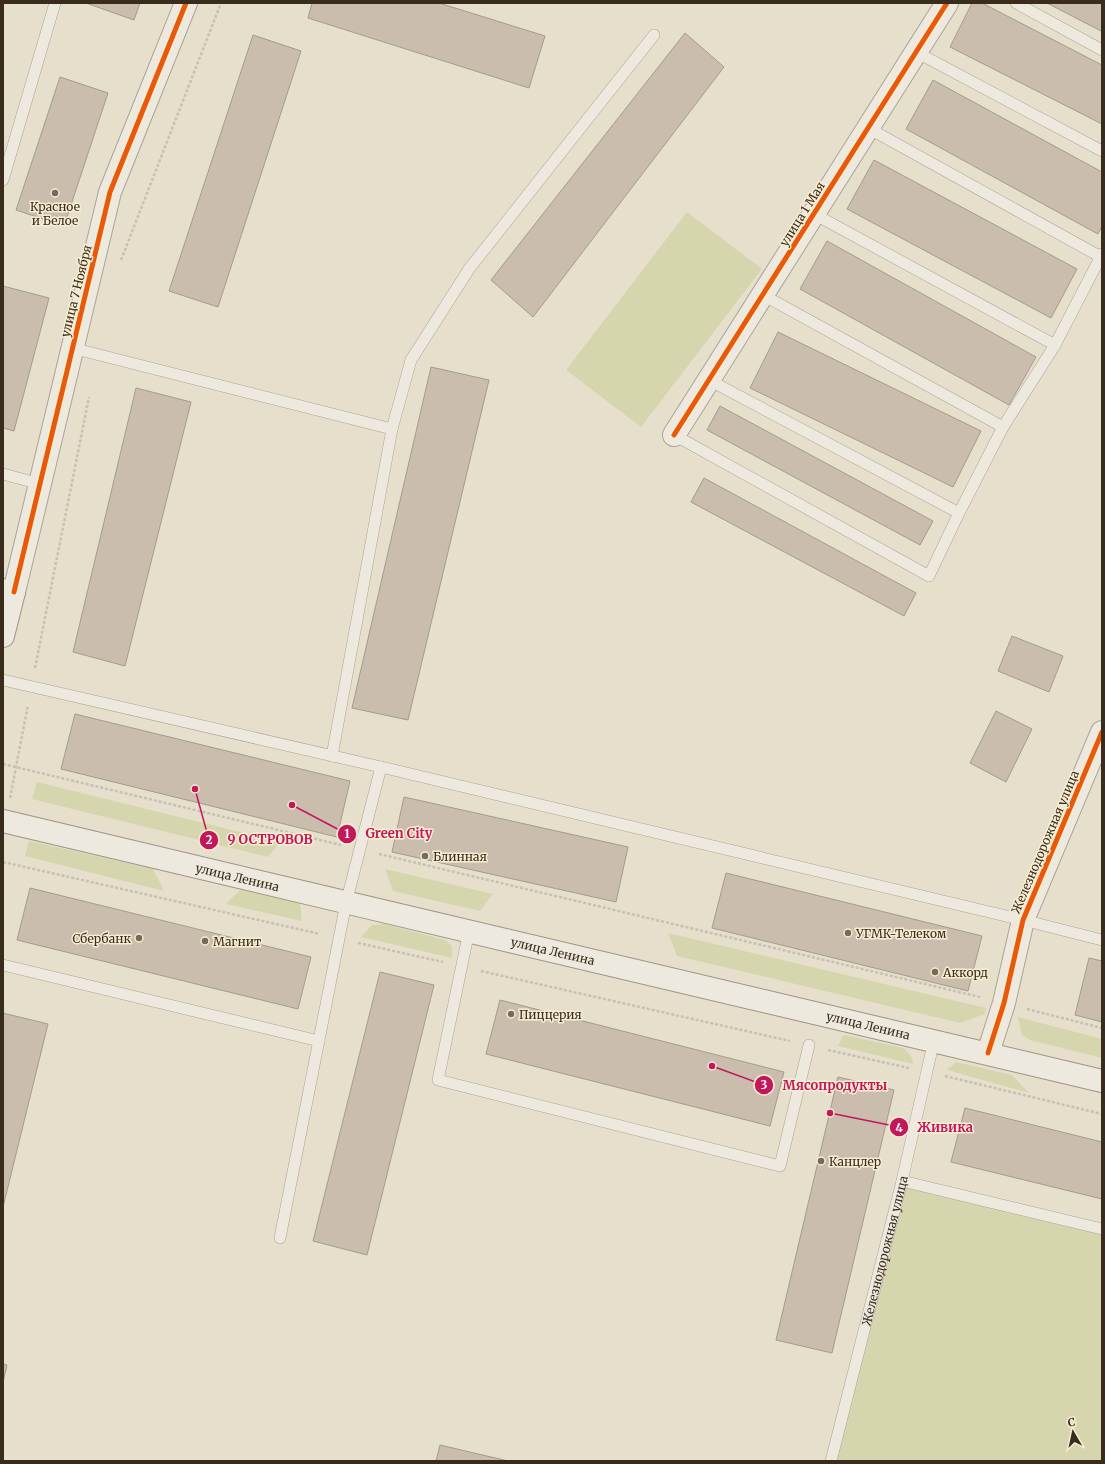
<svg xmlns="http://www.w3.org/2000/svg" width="1105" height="1464" font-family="Merriweather,serif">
<rect width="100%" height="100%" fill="#e6dfcc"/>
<path fill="#d6d6ae" d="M687,212L762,269L641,427L566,370Z
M37,782L280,842L268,857L32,799Z
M29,841L153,869L164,891L25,856Z
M385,869L493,894L480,911L393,891Z
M240,890L300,903L302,921L226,904Z
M384,924L445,940L452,946V958L361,937L372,925Z
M668,933L986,1008L985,1014L960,1023L677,956Z
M1018,1017L1102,1039V1058L1030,1040L1022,1035Z
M844,1035L904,1048L912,1058L913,1064L838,1046Z
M956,1062L1012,1075L1029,1093L947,1070Z
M902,1181L1102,1229V1461H831Z"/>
<path fill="#cabdad" stroke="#a69a8b" d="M86,3H140L134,20Z
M312,3H439L545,36L529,88L308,18Z
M972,3H982L1102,65V124L950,47Z
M1047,3H1102V29L1101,31Z
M685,33L724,67L533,317L491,280Z
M253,35L301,51L218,307L169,291Z
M60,77L108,93L64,226L16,210Z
M933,80L1102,172V226L1098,234L906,129Z
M874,160L1077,269L1051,318L847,209Z
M827,241L1036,357L1009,405L800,289Z
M3,286L49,298L14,431L3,428Z
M778,332L981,431L953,487L750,388Z
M431,367L489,380L408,720L352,708Z
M136,388L191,402L125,666L73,652Z
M720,406L933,521L920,545L707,430Z
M704,478L916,593L904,616L691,502Z
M1012,636L1063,656L1049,692L998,671Z
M996,711L1032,729L1006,782L970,763Z
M75,714L350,781L337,837L61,769Z
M404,797L628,847L616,902L392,852Z
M726,873L982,936L968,991L712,928Z
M30,888L311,957L298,1009L17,940Z
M1089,958L1102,961V1022L1075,1015Z
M380,972L434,985L367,1255L313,1241Z
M500,1000L784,1072L770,1126L486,1054Z
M3,1013L48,1024L3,1207Z
M838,1077L894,1090L832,1353L776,1340Z
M965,1108L1102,1142V1199L951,1162Z
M3,1364L7,1365L3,1382Z
M440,1445L508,1461H436Z"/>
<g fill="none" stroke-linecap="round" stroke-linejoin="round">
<defs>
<g id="lane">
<path d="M1016,3L1102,50"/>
<path d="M916,52L1102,151"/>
<path d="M868,128L1101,257"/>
<path d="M3,180L55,3"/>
<path d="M814,214L1055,345"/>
<path d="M763,295L1003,427"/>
<path d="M72,348L392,429L332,756"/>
<path d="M709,380L959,513"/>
<path d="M392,429L411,360L469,269L654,35"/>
<path d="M674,435L929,576L959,513L1003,427L1055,345L1102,254"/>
<path d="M3,474L40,484"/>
<path d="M3,680L381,767L1023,920L1102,940"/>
<path d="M469,931L438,1080L780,1166L809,1045"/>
<path d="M3,965L319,1041"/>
<path d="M902,1181L1102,1229"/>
<path d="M280,1238L346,903L381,767"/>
<path id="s1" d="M831,1461L902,1181L934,1040"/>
</g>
<path id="street" d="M674,435L947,3
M14,592L110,192L186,3
M988,1053L1004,1003L1023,920L1102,732"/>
<g id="secondary">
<path d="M3,590L14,592L3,636"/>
<path id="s2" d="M3,821C369,909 736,992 1102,1081"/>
</g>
</defs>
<use href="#lane" stroke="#aba496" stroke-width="12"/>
<use href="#street" stroke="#aba496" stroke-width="24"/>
<use href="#secondary" stroke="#9b9385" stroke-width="24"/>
<path stroke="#c7c0b5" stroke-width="2.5" stroke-dasharray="3 2" stroke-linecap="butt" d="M121,260L221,3
M35,668L89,397
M3,764L341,845
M10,798L28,705
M379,854L980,997
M3,862L320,934
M358,943L443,962
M481,971L790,1041
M1027,1009L1102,1028
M828,1050L909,1068
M945,1076L1102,1114"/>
<use href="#lane" stroke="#eee9de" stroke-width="11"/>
<use href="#street" stroke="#eee9de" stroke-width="22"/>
<use href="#secondary" stroke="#eee9de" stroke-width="22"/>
<defs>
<path id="cycleway" d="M674,435L947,3
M14,592L110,192L186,3
M988,1053L1004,1003L1023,920L1102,732"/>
</defs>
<use href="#cycleway" stroke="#f7edd2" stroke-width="8"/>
<use href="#cycleway" stroke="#e8590c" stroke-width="5"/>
</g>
<g fill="#766b5a" stroke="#f7edd2" stroke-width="1.5">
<circle cx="55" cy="193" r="4"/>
<circle cx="425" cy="856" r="4"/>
<circle cx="848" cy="933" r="4"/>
<circle cx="139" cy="938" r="4"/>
<circle cx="205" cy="941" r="4"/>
<circle cx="935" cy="972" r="4"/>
<circle cx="511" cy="1014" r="4"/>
<circle cx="821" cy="1161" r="4"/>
</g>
<g text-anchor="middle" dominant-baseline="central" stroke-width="3" stroke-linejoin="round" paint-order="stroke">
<g font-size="12" fill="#3a2c1d" stroke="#f7edd2" text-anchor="start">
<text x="55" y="206" text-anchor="middle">Красное<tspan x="55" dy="14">и Белое</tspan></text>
<text x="433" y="856">Блинная</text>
<text x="856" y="933">УГМК-Телеком</text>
<text x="131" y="938" text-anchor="end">Сбербанк</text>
<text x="213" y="941">Магнит</text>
<text x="943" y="972">Аккорд</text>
<text x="519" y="1014">Пиццерия</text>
<text x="829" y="1161">Канцлер</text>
</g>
<g font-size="12" fill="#3a2c1d" stroke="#f7edd2">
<text transform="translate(802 214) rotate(-58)">улица 1 Мая</text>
<text transform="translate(76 291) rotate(-76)">улица 7 Ноября</text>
<text transform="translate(1045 842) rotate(-67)">Железнодорожная улица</text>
<text stroke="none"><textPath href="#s2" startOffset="241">улица Ленина</textPath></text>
<text stroke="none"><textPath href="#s2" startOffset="565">улица Ленина</textPath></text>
<text stroke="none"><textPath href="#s2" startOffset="889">улица Ленина</textPath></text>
<text stroke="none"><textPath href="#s1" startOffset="217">Железнодорожная улица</textPath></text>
</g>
</g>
<path fill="none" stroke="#c2185b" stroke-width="1.5" d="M292 805L347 834M195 789L209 840M712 1066L764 1085M830 1113L899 1127"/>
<g fill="#c2185b" stroke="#f7edd2" stroke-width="1.5">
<circle cx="292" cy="805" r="4"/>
<circle cx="195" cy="789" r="4"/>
<circle cx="712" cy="1066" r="4"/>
<circle cx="830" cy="1113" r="4"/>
<circle cx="347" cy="834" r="10"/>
<circle cx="209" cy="840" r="10"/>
<circle cx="764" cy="1085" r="10"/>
<circle cx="899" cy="1127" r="10"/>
</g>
<g font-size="12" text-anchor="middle" font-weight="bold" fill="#fff">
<text x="347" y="838">1</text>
<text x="209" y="844">2</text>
<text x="764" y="1089">3</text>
<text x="899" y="1132">4</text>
</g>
<g font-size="13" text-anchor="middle" font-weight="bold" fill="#c2185b" stroke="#f7edd2" stroke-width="3" stroke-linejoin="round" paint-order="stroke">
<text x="399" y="838">Green City</text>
<text x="270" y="844">9 ОСТРОВОВ</text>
<text x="835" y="1090">Мясопродукты</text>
<text x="945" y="1132">Живика</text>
</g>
<rect width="1105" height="1464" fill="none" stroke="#3a2c1d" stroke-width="8"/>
<g transform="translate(1073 1432) rotate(351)" stroke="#f7edd2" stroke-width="3" paint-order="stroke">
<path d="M0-3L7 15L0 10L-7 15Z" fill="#3a2c1d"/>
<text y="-6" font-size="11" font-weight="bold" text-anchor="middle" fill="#3a2c1d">С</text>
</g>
</svg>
